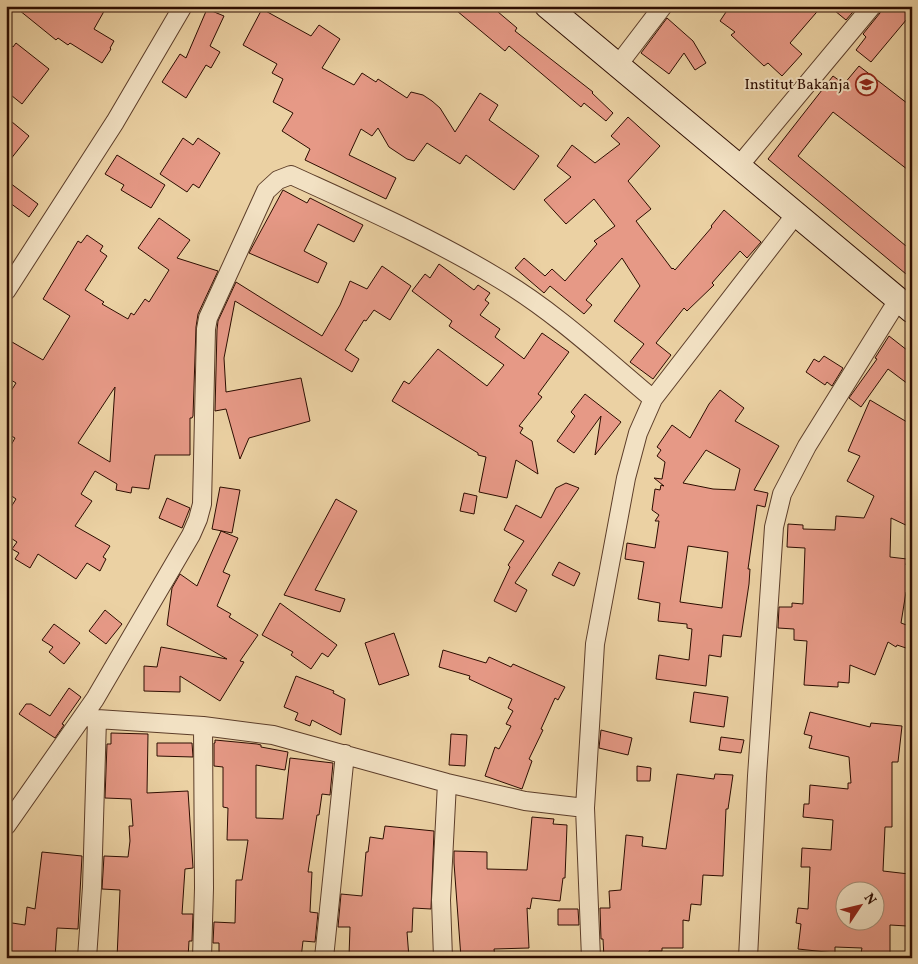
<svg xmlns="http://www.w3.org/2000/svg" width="918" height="964" font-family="Vollkorn,serif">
<rect width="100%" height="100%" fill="#ebd1a3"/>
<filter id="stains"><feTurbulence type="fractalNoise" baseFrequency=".004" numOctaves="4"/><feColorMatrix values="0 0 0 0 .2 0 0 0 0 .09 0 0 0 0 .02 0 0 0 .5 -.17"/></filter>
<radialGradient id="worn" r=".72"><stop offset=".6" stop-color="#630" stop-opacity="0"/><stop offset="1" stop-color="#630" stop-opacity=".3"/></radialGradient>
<path fill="#e69986" stroke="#2c0c00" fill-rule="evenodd" d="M14,6H107L94,29L114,41L110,48L111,49L102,63L70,43L68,45L58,38L56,40Z
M451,6H491L517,28L515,31L593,92L592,93L613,113L606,121L584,103L581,107L509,46L505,51Z
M730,6H822L790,43L802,54L782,76L768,63L764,66L731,35L735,32L720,21Z
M829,6H858L846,20Z
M882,6H912V13L871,62L856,50L866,37L863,34L880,13Z
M207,9L224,16L210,46L220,52L211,68L206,65L186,98L162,82L180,54L186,58Z
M262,9L311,36L319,25L340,39L322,68L354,85L362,73L376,82L378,79L407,98L411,92L423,95L432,101L440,108L455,132L480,93L498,105L489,120L539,156L514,190L466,155L460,164L427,143L414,161L407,159L389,147L378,128L372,136L361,129L349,155L396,178L386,199L305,160L310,149L282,131L293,113L273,102L283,79L272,73L277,64L243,45Z
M667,18L693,41L706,63L695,70L684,53L669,74L641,53Z
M6,41L13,47L16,43L49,69L22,104L6,91Z
M859,66L912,107V173L833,112L798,156L912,251V279L768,159L833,76L844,84Z
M6,117L29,136L6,165Z
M628,117L660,146L628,181L651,209L636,221L672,269L673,268L675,270L712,227L711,226L724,210L761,242L747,258L740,251L712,283L714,285L687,311L684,308L656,343L671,355L653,379L630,362L644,344L614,321L640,286L622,258L586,300L592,305L584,314L550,286L544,293L515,268L524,258L545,276L552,269L565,281L597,244L594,241L615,226L594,199L566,224L544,200L571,177L557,166L572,145L595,163L620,144L611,136Z
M183,138L193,145L198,138L220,153L199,188L193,184L187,192L160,174Z
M117,155L165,185L151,208L121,190L124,185L105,174Z
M6,180L38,204L29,217L6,200Z
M283,190L307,203L310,198L363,225L354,242L318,224L304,251L327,263L318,283L249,253Z
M159,218L190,240L177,258L218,271L198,314L196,327L193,416L192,418H190V455H155L149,489L132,487L131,493L116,490L117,484L95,471L81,494L92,501L75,526L110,546L103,557L106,559L100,571L87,563L76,579L38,554L30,568L15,559L19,553L12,549L17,542L6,535V515L16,499L6,492V454L15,438L6,433V399L16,383L6,377V351L12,342L43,360L70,316L43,299L78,241L81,243L87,235L103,246L100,251L107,256L85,290L104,302L102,304L128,319L131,313L134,315L145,299L149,302L169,270L138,248ZM115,387L110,462L78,443Z
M439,264L474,290L478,285L490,293L485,300L489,303L480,315L500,329L495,337L523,358L524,359L542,333L569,352L538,394L542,397L519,426L523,428L520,433L532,441L538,474L516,460L507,498L479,492L486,457L478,455V453L392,401L404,381L409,384L438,349L487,386L504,365L449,326L452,321L412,291L425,274L430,278Z
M382,266L411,286L390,320L374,310L366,321L364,320L345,350L359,359L352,372L235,301L224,358L226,392L301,378L310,421L249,438L240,459L226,409L215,411L217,330L218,321L236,282L322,336L340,305L350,281L367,289Z
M889,336L912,354V387L888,369L861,407L849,398L877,359L875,358Z
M824,356L843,368L832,386L827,382L825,385L806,372L814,359L819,362Z
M720,390L744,408L735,421L779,446L754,490L768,493L765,507L757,505L748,569H750L749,584L741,637L723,635L721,657L709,655L706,686L656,679L659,655L689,660L692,629L687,628V624L658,621L660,603L638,599L644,562L625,559L627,543L655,548L659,521H655L659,515L652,510L655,489L660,490L661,485L664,486L654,478L662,479L665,462L657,456L661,450L657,447L672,425L690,438L709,404ZM706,450L740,469L735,490L713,489L683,483ZM688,546L728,552L722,608L680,602Z
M585,394L621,422L595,455L601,416L574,453L557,441L575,416L571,412Z
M870,400L912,425V528L891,518L890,557L907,559L906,565L910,566L909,571H912V593L906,592L901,623L912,627V650L897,645L896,647L888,642L875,675L850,665L849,683L838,682V687L804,685L807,641L794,640V629L778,628L779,607H792V603L803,604L805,548L787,547L788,524L803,525V529L835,530L836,516L864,518L874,496L847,481L860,456L848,451Z
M566,483L579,488L515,583L527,590L516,612L494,601L510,567L508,565L524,541L504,530L516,505L541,518L556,488Z
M220,487L240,490L232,533L212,529Z
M464,493L477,496L474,514L460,511Z
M167,498L190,508L182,528L159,518Z
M336,499L357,511L315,590L345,599L340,612L284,595Z
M221,531L238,538L223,572L230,575L217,606L231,614L229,617L258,635L240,661L244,662L220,701L180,676V692L144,691V666L157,667L161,647L227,659L167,625L172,588L180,574L197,586Z
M559,562L580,573L574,586L552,575Z
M280,603L337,645L328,657L322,653L311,669L291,655L293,652L262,635Z
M105,610L122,624L106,644L89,631Z
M54,624L80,643L64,664L49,652L53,647L42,640Z
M394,633L409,675L379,685L365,643Z
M443,650L486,663L489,657L511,667L513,664L565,687L558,700L555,698L541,729L543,730L529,759L532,761L522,789L485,776L495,747L499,749L511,726L506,724L513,711L508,708L512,699L469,679L470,676L439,667Z
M296,676L334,691L333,693L345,699L341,735L312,720L310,726L295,720L298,713L284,707Z
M69,688L81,697L62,724L64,725L55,738L19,714L26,704H31L50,716Z
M694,692L728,697L724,727L690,722Z
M810,712L870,727L871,723L902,726L898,762H892V827H885L883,871L909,874L907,903H909L907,926L890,925V953H861L862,948L835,947V953L798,949L801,924L796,923L798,908L808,909L810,867H801L802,848L831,850L833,820L803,817L804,804H809L810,785L848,789V783H851L849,757L809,748L812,736L804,734ZM846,892H876V922H846Z
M601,730L632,738L628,755L599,748Z
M111,733L148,734L147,793L188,791L193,868L185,869L182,914H193L192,941H189L188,958H117L120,890L102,889L104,856L128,857L130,841L129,826H133L131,799L105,798L107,744H111Z
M451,734L467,735L465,766L449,765Z
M721,737L744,740L741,753L719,750Z
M215,740L257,744L261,745V747L288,752L285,770L256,765V818L283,819L290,758L333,763L330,795L322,794L319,815H317L308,872H312L310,912L318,913L315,942L303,941L301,958H219V943H213L214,922L235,923L236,880H242L248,840H227L228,808L223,807V767L214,766V743H215Z
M157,743H192L193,757L157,756Z
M637,766L651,768L650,781H637Z
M677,774L714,779L715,774L733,775L728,809H726L723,876L703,875L701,905L691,904L689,921L683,920V948H662V951H649V958H604L603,939H601L600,908H610L609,891L621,890L626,835L643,837L642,846L666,849Z
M532,817L554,819L553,824L567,825L565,878H563L560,901L532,898L530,909L527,908L529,948L494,949L495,958H461L454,863V851L487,852V869L527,870Z
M385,826L434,831L431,909L413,908L412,932H407L409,958L349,956L350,927H338L341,894L362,896L366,852H368L370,837L383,839Z
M42,852L82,856L78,929L57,928L55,958H28L6,955V922L25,925L27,907L35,909Z
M558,909H578L579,925H558Z"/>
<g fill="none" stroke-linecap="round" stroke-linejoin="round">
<defs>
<path id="street" d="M618,65L663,6
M738,167L872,6
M6,291L115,122L183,6
M83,716L97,719L203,726L273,735L447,783L525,801L585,808
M6,826L95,699L191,535L198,519L202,504L206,329L208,318L266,191L278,180L291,175C361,207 432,238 498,278C554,311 603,357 653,399
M87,958L92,887L97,719
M202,958L204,888L203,726
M324,958L345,754
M443,958L441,900L447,783
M591,958L585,808L595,644L626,478L638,433L653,399L796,214
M748,958L757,776L774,527L782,494L807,446L898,300"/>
<path id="secondary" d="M547,6L912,311"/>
</defs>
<use href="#street" stroke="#5c3d29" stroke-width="20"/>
<use href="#secondary" stroke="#2c0c00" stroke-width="26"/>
<use href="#street" stroke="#f2e1c3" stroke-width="18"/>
<use href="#secondary" stroke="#f2e1c3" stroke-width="24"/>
</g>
<defs>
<symbol id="school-ring" viewBox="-11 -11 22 22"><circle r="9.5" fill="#f2e1c3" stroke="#8f2418" stroke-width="1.5"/><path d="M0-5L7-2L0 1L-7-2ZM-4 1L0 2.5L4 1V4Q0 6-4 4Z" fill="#8f2418"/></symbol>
</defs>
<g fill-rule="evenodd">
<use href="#school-ring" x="854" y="72" width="25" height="25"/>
</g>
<g text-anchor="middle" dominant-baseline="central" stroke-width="4" stroke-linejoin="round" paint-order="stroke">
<g font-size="15" fill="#2c0c00" stroke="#f2e1c3" text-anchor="end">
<text x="850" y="85">Institut Bakanja</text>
</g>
</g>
<rect width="918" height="964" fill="none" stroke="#ebd1a3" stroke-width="25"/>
<rect x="8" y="8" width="903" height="949" fill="none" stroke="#2c0c00" stroke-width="2.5"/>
<rect x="12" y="12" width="893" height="939" fill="none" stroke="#2c0c00"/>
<g transform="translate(860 906) rotate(55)"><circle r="24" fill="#f2e1c3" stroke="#a38c75"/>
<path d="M0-4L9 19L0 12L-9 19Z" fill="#8f2418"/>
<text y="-8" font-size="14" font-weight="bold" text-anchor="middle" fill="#2c0c00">N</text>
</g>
<rect width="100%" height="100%" filter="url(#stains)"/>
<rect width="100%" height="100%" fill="url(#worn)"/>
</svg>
